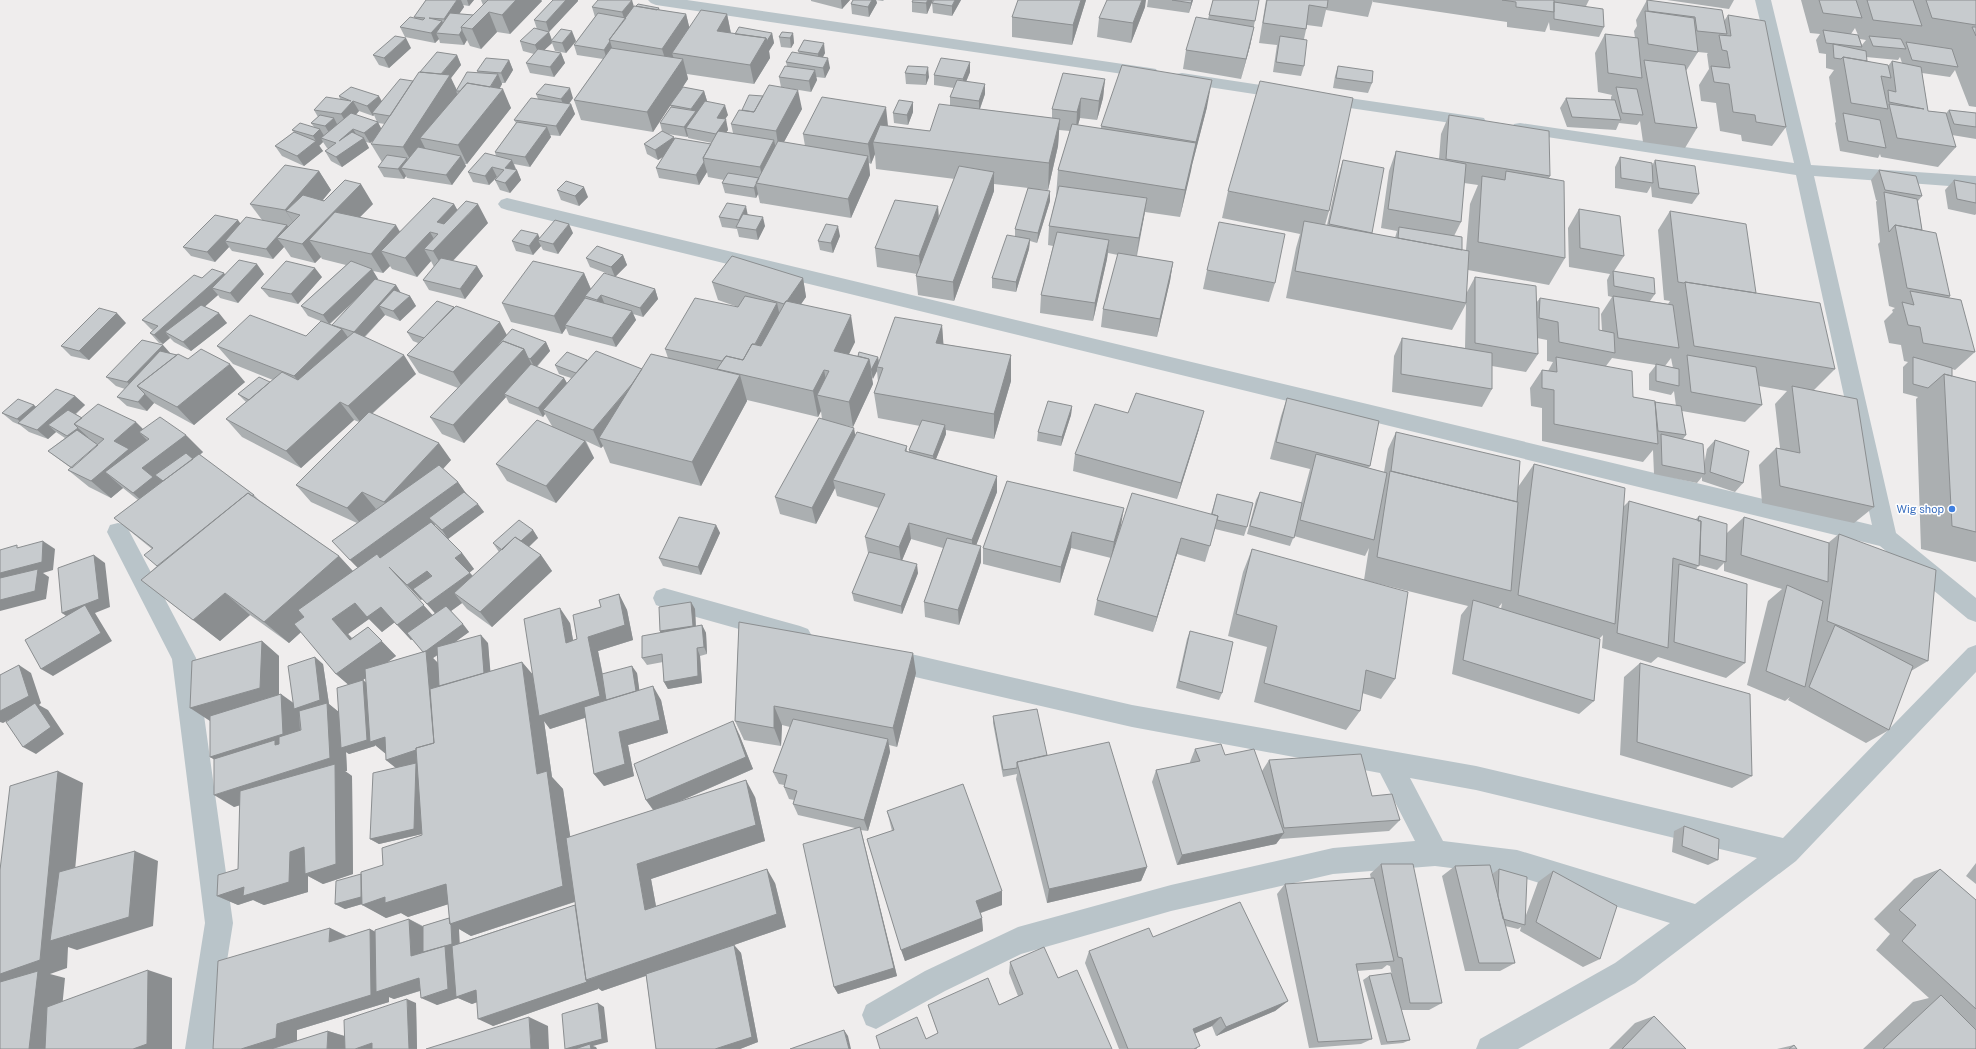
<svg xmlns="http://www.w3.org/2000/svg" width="1976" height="1049" font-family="'Public Sans',sans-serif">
<rect width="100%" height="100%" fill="#efeded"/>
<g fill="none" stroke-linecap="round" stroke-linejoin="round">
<path fill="#b9c4c9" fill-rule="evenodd" d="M648,0H687L1150,68L1156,69L1158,73L1156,77L1150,78L656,5L651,3Z
M1755,0H1771L1811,165L1976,176V188L1814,176L1896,533L1976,598V622L1968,619L1880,546L507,210L501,208L498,204L501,200L507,198L1872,525L1796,175L1520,133L1514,132L1512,128L1514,124L1520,123L1794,163Z
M1182,73L1286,89L1292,90L1294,94L1292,98L1286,99L1176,82L1174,78L1176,74Z
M1322,94L1478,117L1484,118L1486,122L1484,126L1478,127L1316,103L1314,99L1316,95Z
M118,523L126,525L196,658L233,923L213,1049H185L205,923L172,659L107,532L110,525Z
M664,588L800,626L808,629L812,636L808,643L800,646L664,608L656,605L653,598L656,591Z
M1976,645V672L1796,861L1635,983L1518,1049H1476L1480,1039L1615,963L1670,923L1517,876L1435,866L1333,874L1171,911L1021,954L945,991L876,1029L866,1025L862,1015L866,1005L925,971L1018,927L1171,885L1333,848L1415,841L1380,773L1132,727L885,670L877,667L873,659L877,651L885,648L1132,705L1476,766L1783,838L1968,648ZM1410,778L1476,790L1757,858L1695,904L1517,850L1443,841Z"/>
</g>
<path fill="#abafb1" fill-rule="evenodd" d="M426,0H474L469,6L463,5L464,7L459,14L473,15L483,5L481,0H541L542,1L510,34L497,32L481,49L470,46L467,40L464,45L440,43L439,39L435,43L405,37L400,27L415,18L414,17Z
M550,0H578V1L549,32L552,40L576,41L566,53L555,51L552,43L544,50L561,53L565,63L554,77L530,73L526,63L534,54L523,51L520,41L537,29L534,20L553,0Z
M811,0H850L842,9L811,1Z
M853,0H884L883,1L876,0L877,3L869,17L852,14L851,4Z
M933,0L927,14L912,12V2Z
M961,0L952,16L933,13L932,3Z
M1086,0L1072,45L1012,37V17Z
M1148,0H1193L1189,13L1147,7Z
M1213,0H1259L1250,46L1241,79L1183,69L1186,50L1208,19Z
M1266,0H1373L1368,17L1326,10L1322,27L1307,25L1304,39V66L1301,76L1273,72L1277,45L1259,43Z
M1373,0H1589L1586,6L1604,27L1599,37L1550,30L1549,22L1545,32L1507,27V22L1373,2Z
M1647,0L1724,21L1728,15L1786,127L1772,146L1742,141L1741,135L1720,131L1716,103L1701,101L1699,85L1709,69L1707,54L1708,53L1698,52L1686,71L1697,128L1685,148L1643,142L1640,121L1637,125L1619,123L1616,130L1567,127L1560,108L1566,98L1611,100V97L1612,95L1598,92L1595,53L1605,34L1635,38L1634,31L1637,26L1636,20Z
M1667,0H1734L1729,9Z
M1801,0H1976V107L1969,106L1955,70L1950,77L1922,73L1928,111L1946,113L1949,110L1976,113V139L1952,135L1956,147L1938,167L1881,157L1880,154L1878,158L1840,151L1835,123L1836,122L1829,77L1834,70L1826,68V54L1819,53L1816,40L1820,34L1810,33ZM1855,28L1858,35L1851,34ZM1860,39L1866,40L1862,45ZM1866,57L1898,60L1900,57L1902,63L1892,61L1888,66L1867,61Z
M592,7H634L659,8L660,10L686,14L689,27L727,14L731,33L735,34L772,33L774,43L769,51L770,58L754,84L687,74L688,79L682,88L704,91L707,101L706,102L728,115L725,119L728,130L726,132L733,133L731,124L742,110L763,96L781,87L779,77L787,66L786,62L799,53L798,51L825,53L823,57L830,68L825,78L816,77L817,80L811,92L781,87L802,109L784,142L805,146L803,134L888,126L930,131L950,106V97L954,88L934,85V75L970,72L966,82L985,94L980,109L1052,118V109L1105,79L1103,98L1097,120L1080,118L1078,125L1101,129V126L1207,107L1191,169L1180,217L1145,212L1137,256L1173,262L1170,281L1157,337L1101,327L1103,309L1118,255L1108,253L1107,259L1093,321L1040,313L1041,295L1053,246L1048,245L1049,226L1056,197L1058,170L1070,131L1059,130L1058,146L1048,190L1032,189L1050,201L1037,243L1030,241L1029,249L1016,292L992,288V278L1015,237V229L1028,188L994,184V191L954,301L918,295L916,276L917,274L877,267L875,248L938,206L939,219L955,179L876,169L875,154L871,164L869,163L870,175L851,218L760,203L758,194L756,198L725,193L722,183L724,180L708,177L707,172L699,185L659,178L656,168L663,157L658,160L647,154L644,144L662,131L660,123L671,107L670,105L653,132L581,120L574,100L603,59L577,55L574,45L595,17ZM668,134L687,137L688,136V138L712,143L711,144L675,138Z
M1145,7L1131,43L1097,37L1099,18Z
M793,33L794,43L791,48L781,47L779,37Z
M411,48L389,68L379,65L373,55Z
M457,55L461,65L451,78L457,90L478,73L477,71L509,60L513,70L505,83H502V84L500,88L511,108L467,164H465L466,166L452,185L407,178L406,176L404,179L384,177L378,167L382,162L371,144L374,140L370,143L366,142L369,148L342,167L331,161L325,151L329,149L327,148L323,142L319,146L323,151L304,166L282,156L275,146L294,132L292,130L314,127L311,123L318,117L314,110L340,99L339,96L382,101L413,81L420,72ZM359,111L373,116L374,115L377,122L356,115ZM378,123L385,124L381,129Z
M908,66L929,77L926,85L906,84L905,73Z
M1338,66L1372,83L1368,93L1333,88L1335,76Z
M536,94L573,98L569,104H571L575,114L560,136L550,135L551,137L530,167L514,164L521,180L510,193L500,190L495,180L498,177H497L489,185L473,182L468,172L496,156L495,152L516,123L514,120L538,99Z
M913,102V112L908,125L894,123L893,113Z
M1449,115L1550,176L1549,178L1565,258L1549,285L1468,270L1466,294L1475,277L1536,303L1540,298L1599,330L1602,331L1601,314L1612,297L1608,296L1607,280L1610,274L1569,267L1568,228L1579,209L1624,256L1614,271L1655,294L1650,301L1668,304L1670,301L1664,300L1658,230L1670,211L1835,369L1814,390L1874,507L1854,523L1762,503L1759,465L1776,448H1780L1775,404L1787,391L1759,386L1762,405L1745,422L1682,411L1686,435L1683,439L1704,465L1707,449L1715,440L1743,483L1735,492L1702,481V477L1697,483L1654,474L1653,450L1643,462L1542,441V408L1531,406L1530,388L1542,370L1548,371L1553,362L1547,361V340L1537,338L1538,354L1526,372L1492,366V389L1482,407L1392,392L1394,356L1402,338L1465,348L1466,304L1452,330L1286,298L1296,248L1300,234L1222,218L1228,191L1329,211L1325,225H1327L1337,180L1343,160L1371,233L1395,238L1397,231L1381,228L1389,171L1396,151L1439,159L1441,134ZM1464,183L1478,185L1470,204L1466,250H1462L1454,236L1461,222ZM1612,358L1656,365L1649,374V390L1671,395L1674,391L1676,406L1655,402L1633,397L1606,366ZM1671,358L1673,368L1665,366Z
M1620,157L1652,166L1655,160L1699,194L1692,204L1652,197L1651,186L1647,193L1615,188V167Z
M1879,170L1922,196L1918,201L1922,230L1950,296L1949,298L1975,352L1955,370L1952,369V376L1976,382V562L1921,549L1916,399L1918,397L1903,393V367L1908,362L1904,361L1901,345L1889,343L1884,321L1893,312L1892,310L1895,308L1889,306L1878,244L1880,242L1876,202L1877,200H1876L1871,180Z
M319,171L331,190L323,200L373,204L360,217L400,231L454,204L457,210L488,223L453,261L477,266L483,276L465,299L429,290L423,280L434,267L431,261L417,277L392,269L390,266L383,273L373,271L378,279L377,280L396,285L401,293L410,296L416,306L400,321L385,315L365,337L416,374L372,414L451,460L443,469L458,482L465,492L484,512L448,539L435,525H434L462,553L474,569L469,572L473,576L499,552L493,543L533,530L538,538L529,547L541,555L552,571L492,627L467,609L462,603L451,611L469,632L455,642L488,643L490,671L522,662L533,675L570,623L573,640L577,639L601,607L619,594L627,610L633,640L598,651L603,675L637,673L639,690L661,700L668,733L628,745L634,776L604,786L594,774L585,718L550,729L544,721L552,777L563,789L570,837L653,810L646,800L739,734L753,769L676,803L755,797L765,841L651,879L656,906L775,883L786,927L734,945L741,953L758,1042L740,1049H656L646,976L602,991L598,988V989L493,1026L477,1002L472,1004L458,998L437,1005L420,991L394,999L389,997V1002L297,1030V1041L328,1031L345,1036L416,1003L417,1049H213L330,928L347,936L370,929L375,932L409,919L423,926L449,918L448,904L408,917L401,913L386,918L362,904L345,909L335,904L361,874L383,865L422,835V831V834L379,844L370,839L396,768L386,760V754L375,745V746L349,754L346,752L347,771H345L352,776L353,874L323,884L308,876V892L264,905L253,900L238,905L217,896L238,869L240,805L234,807L214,759L210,757L262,641L279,656V694L293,703L323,664L329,704L338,712L348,684L336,674L301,632L289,643L250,615L220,641L141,580L157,566L152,549L114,518L138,500L123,488L111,498L89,487L68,470L71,468L48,451L65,438L56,432L48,439L29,432L20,425L13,422L2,413L34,405L36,407L75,396L85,405L76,414L82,418L143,430L203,452L200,455L254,495L259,500L339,556L353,571L358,568L332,541L357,523L311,502L296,485L359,422L354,420L301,468L242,437L226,419L246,402L238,394L270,382L273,380L233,364L217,346L306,336L323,322L308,316L301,306L346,265L322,259L321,257L315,263L291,257L284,247L273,259L232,251L229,247L215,262L191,256L183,247L240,224L262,220L250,204ZM359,297L333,326L330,324ZM403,582L421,600L422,599L435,613L432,615ZM369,619L382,632L395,622L411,640L412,639L423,652L388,662L396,656L368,627L352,638L348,634ZM438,655V663L433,658ZM366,678V683L363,680ZM575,902V905L459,943V929L471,936Z
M1954,180L1976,184V214L1975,215L1948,209L1945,190Z
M557,190L588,197L579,206L561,200Z
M748,214L765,226L758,240L739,237L737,229L722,227L719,217Z
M573,233L558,254L543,250L541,246L533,255L516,251L512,241L540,238Z
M840,236L833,253L820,250L818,241Z
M623,255L627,265L615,277L655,289L658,299L643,317L633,314L636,320L616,347L569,335L566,328L562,334L511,322L502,303L584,273L591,289L611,275L590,267L586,258Z
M1207,270L1275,283L1269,302L1203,289Z
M264,274L238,303L220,298L218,295L205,306L227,323L191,351L174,342L170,338L163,344L159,343L150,333L153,330L151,329L142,320L202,278L225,275Z
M322,277L298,304L269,297L261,288Z
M803,278L806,297L801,304L855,342L849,354L858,356L878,357L879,361L942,325L943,344L1011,355V381L994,439L946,430V434L936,459L997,476V492L976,545L981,562L959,625L925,617L924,602L943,548L911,539L902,560L918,573L902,614L854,601L852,593L869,553H868L865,537L879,508L837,496L835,488L816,524L780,514L775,497L822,419L821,411L818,417L747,400V401L701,486L610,463L603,446L601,448L586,441L594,458L556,503L507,481L496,464L552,426L545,414L543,417L509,403L506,397L464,443L442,434L430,417L458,388L419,373L407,355L418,343L413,341L407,332L507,335L546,342L550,351L537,367L564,378L567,383L571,378L559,374L555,365L587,360L642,369L668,358L665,349L738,307L718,300L712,282ZM877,371L878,382L874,393L878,418L920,426L909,450V452L907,451V446L855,436L843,425L853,427L873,384L872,379Z
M126,323L89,360L71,356L61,346Z
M171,354L188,359L245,382L194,425L154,403L147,411L127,406L117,397L125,389L116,386L106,377Z
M1287,398L1370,466L1368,468L1384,472L1388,449L1396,432L1518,487L1534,464L1623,507L1629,501L1695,520L1699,516L1726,544L1727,533L1744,517L1828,543L1839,534L1928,661L1911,671L1889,730L1866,743L1788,700L1790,697L1785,701L1747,685L1768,601L1782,589L1724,571V563L1717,570L1699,565L1696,569L1745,663L1726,678L1658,657L1651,663L1602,648L1603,635L1599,639L1594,701L1579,714L1452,674L1461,615L1468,606L1364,580L1369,548L1365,556L1294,536L1290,546L1247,534L1256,500L1260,492L1301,503L1310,469L1270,459L1281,416ZM1502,603L1501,609L1498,608Z
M1072,406L1071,415L1061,446L1037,441L1038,432Z
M1128,413L1199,429L1177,499L1073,471L1075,454Z
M1007,481L1121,525L1115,544L1211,514L1217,494L1247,527L1244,536L1215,529L1205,562L1177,554L1153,632L1094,615L1097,600L1111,558L1071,548L1060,583L983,564V548Z
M716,525L720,533L701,575L663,566L659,558Z
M1252,549L1395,679L1381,699L1362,693L1360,711L1346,730L1254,702L1267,647L1228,636L1243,572Z
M691,602L695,609L696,626L702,625L706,633L707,654L700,656L702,683L668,689L664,682L663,662L647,665L642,658L660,633V631Z
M739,622L916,673L897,747L889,745L890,752L868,831L860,830L897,976L838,994L834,987L855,828L798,815L793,804L794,800L789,799L784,787V785L779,784L773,772L790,727L782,725L781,746L744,740L735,721Z
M1190,631L1222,693L1219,700L1176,688L1187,639Z
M1640,663L1752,776L1732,788L1620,755L1624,677Z
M993,716L1047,755L1147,867L1141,881L1047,903L1016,779L1017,774L1003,777L993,723Z
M1195,749L1225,755L1262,771L1269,760L1372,796L1400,820L1389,831L1280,839L1276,844L1177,865L1152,782L1156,770L1190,763V762Z
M887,811L1002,891V905L981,913L983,931L905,961L867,839L892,831Z
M1684,826L1718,860L1708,865L1672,852L1674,831Z
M1976,863V884L1966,876Z
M1381,864L1442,1003L1429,1010H1401L1410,1040L1403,1043L1381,1045L1363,980L1369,976H1392L1390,966L1387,965L1382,969L1357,971L1372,1039L1361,1044L1309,1048L1277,894L1285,884L1371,879L1370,874Z
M1455,866L1492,874L1499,869L1526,915L1538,882L1553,871L1600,959L1583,967L1520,931L1521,927L1518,929L1505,926L1515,963L1500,971H1465L1442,876Z
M1940,869L1976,900V1049H1863L1913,1002L1929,998L1876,950L1890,934L1874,919L1914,879Z
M1153,937L1288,1001L1275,1011L1216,1036L1212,1026L1194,1034L1197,1049H1119L1085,963L1089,951Z
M1010,962L1058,978L1112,1049H880L926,1039L938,1033L931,1014L928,1005H999L1018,996L1009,973Z
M1654,1016L1686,1049H1609L1635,1023Z
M1794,1045L1797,1049H1777Z"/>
<path fill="#8b8e90" d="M457,0H461L464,7L449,29L444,19Z
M467,0H474L469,6Z
M516,0H541L542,1L510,34L502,15Z
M566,0H578V1L549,32L552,41H551L552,43L539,55L535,45L549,32L546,22Z
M632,0L635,10L625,21L622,12Z
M841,0H850L842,9Z
M872,0H876L877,3L869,17L868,7Z
M928,0H933L927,14L926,3Z
M955,0H961L952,16V6Z
M1081,0H1086L1072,45L1073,25Z
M1142,0H1146L1145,7L1131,43L1133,23Z
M1192,0H1193L1189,13L1191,3Z
M489,12L497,32L481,49L472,29Z
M686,14L691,34L672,53L674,59L668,68L662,49Z
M727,14L731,34L717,31Z
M442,21L447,31L436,33L439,39L435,43L431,33Z
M1254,27L1250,46L1241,79Z
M462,30L467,40L464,45L459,35Z
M572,31L576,41L566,53L562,43Z
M772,33L774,43L769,51L770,58L754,84L750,65L766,38Z
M793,33L794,43L791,48L790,38Z
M406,38L411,48L389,68L384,58Z
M610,41L613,51L607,60L604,50Z
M824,43L825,53L819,64L818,54Z
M561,53L565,63L554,77L550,67Z
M457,55L461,65L451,78L457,91H456L458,96L420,138L425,148L414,166L403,147L436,81Z
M828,58L830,68L825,78L823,68Z
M683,59L688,79L653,132L647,112Z
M509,60L513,70L505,83L501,73Z
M970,62V72L963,89V79Z
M928,67L929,77L926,85V75Z
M815,70L817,80L811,92L809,81Z
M498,74L502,84L491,103L487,93Z
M1105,79L1103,98L1097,120L1099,101Z
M1212,80L1207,107L1191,169L1196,142Z
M985,84V94L979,111V101Z
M570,88L573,98L565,109L561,99Z
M503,89L511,108L467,164L458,145Z
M798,90L802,109L779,151L776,131Z
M704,91L707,101L697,116L686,128L688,136L687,137L684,127L693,115L691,109Z
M379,96L385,107L372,113L374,115L373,116L367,106Z
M1081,98L1080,118L1076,132L1077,112Z
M353,101L359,111L347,124L341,114Z
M913,102V112L908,125L907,115Z
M571,104L575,114L560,136L556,126Z
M725,105L728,115L719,128L717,118Z
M886,107L888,126L873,142L875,154L871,164L868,144Z
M334,118L339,128L331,136L325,126Z
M726,119L728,130L718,144L716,134Z
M1060,119L1058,146L1048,190L1049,163Z
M378,122L383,132L370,143L364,133Z
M547,127L551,137L530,167L525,157Z
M320,129L326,139L321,138L323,142L319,146L313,136Z
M353,129L359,139L364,138L369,148L342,167L336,157L339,141Z
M674,137L677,147L658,160L655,150Z
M774,140L778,159L764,185L760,167Z
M316,141L323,151L304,166L297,156Z
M1196,143L1191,171L1180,217L1185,190Z
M461,156L466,166L452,185L446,175Z
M868,156L870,175L851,218L848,199Z
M407,158L412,168H401L406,176L404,179L398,169Z
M512,160L516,170L505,168Z
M704,162L707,172L699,185L696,175Z
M492,167L497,177L489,185L485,176Z
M517,170L521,180L510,193L505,183Z
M319,171L331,190L305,221L300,215L286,211L298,229L285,210Z
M994,172V191L954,301L953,282Z
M361,184L373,204L332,245L309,240L321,257L315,263L302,244Z
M756,184L758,194L756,198L754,188Z
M584,187L588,197L579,206L575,196Z
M1050,191V201L1037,243L1038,233Z
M1147,198L1144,217L1136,257L1139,238Z
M454,204L463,220L478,204L488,223L444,270L433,251L424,249L431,261L417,277L405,258L430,232L438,246L437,222Z
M746,206L748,216L741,228L739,220Z
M938,206L939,226L921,274L919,256Z
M763,217L765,226L758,240L756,230Z
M238,220L245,230L225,241L229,247L215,262L207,252Z
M569,224L573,233L558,254L553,244Z
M287,225L294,235L277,238L284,247L273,259L266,249Z
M396,225L407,244L381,251L390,266L383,273L371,254Z
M838,226L840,236L833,253L831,243Z
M538,234L541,241L538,240L541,246L533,255L529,246Z
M1030,239L1029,249L1016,292V282Z
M1109,240L1107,259L1093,321L1095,303Z
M623,255L627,265L615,277L611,267Z
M1173,262L1170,281L1157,337L1160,319Z
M257,264L264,274L238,303L230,293Z
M477,266L483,276L465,299L460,289Z
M315,268L322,277L298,304L291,294Z
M372,269L378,279L329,324L323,315Z
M224,273L232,283L212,288L218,295L172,336L165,332L170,338L163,344L154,335Z
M584,273L592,292L585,296L586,300L565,325L566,328L562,334L554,316Z
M803,278L806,297L788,323L784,305Z
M396,285L402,295L379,306L385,315L360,341L354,332Z
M655,289L658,299L643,317L640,308Z
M601,295L605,305L601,310L597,300Z
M410,296L416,306L400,321L393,311Z
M777,303L781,321L744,366Z
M632,311L636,320L616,347L612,338Z
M117,313L126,323L89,360L79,351Z
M219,313L227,323L191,351L183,342Z
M851,315L855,342L838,376L834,351Z
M500,322L510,341L497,346L500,351L464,390L453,372Z
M942,325L944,351L936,343Z
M342,329L355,347L309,394L294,376Z
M546,342L550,351L535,368L530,359Z
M163,345L171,354L137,386L136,391L127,382Z
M524,349L533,367L504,394L506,397L464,443L453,425Z
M404,355L416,374L361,423L348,406Z
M1011,355V381L994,439V414Z
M878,357L879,366L877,367V371L873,379L871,370Z
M869,359L873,384L853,427L849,402Z
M230,364L245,382L194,425L177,407Z
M645,370L599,438L603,446L601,448L593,430Z
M824,370L829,396L817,395L821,411L818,417L813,391Z
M740,375L747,401L701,486L692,462Z
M564,378L569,387L543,410L545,414L543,417L538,408Z
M145,394L154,403L147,411L138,402Z
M75,396L85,405L57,430L48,425L56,432L48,439L37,430Z
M340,402L354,420L301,468L286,451Z
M34,405L44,415L25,426L17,419Z
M1072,406L1071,415L1061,446L1062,437Z
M1204,411L1199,429L1177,499L1181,483Z
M136,422L154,440L149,439L139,432L150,443L186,435L203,452L164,482L155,475L164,482L152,510L133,493L105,472L123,488L111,498L91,481L114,441Z
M945,425L946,434L934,464L933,456Z
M78,428L88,437L77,445L67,436Z
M854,428L857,445L833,480L835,488L816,524L812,508Z
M585,441L594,458L556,503L546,486Z
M439,443L451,460L397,519L384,502Z
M997,476V492L972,556V540Z
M458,482L470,499L429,518L435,525L365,575L350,560Z
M362,492L376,509L362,525L347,508Z
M478,504L484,512L448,539L442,530Z
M1124,508L1121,525L1111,558L1114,542Z
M909,523L911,539L901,563L899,547Z
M716,525L720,533L701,575L698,567Z
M533,530L538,538L512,562L507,553Z
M1072,532L1071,548L1060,583L1061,567Z
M1181,538L1177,554L1153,632L1157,617Z
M43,541L55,549L53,570L43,573L49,577L46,599L0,611V573Z
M981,546V562L959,625L958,610Z
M462,553L474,569L468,574L455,558Z
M94,555L105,563L110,607L95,613L112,641L53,676L41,669L73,621L62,613Z
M541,555L552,571L492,627L480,612Z
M339,556L360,579L289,643L264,622Z
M917,564L918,573L902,614L901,606Z
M389,567L437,620L411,640L397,625Z
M427,571L440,587L413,589L422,599L421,600L407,585Z
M470,573L482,588L454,593L462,603L440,619L427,604Z
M225,593L250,615L220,641L193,620Z
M619,594L627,610L633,640L598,651L608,703L632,666L637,673L641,702L609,710L550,729L544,721L552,777L563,789L580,900L471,936L459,929L460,948L476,990L491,997L472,1004L458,998L437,1005L421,998L448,989L411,956L409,919L425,928L450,924L537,774L522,662L539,682L588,637Z
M691,602L695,609L696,633L664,639L660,631Z
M355,603L381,607L395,622L382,632L369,619L348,634L365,653L368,627L396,656L363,680L371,687L385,737L386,754L375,745V746L349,754L346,752L347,771H345L352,776L353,874L323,884L308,876V892L264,905L253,900L238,905L217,896L290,852L335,775L234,807L214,795L330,758L299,713L301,747L230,769L210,757L281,694L299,707L315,657L323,664L329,704L344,716L352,688L336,674L350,640L332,619Z
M560,608L570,623L576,657L566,643Z
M463,624L469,632L433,658L440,665L481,635L488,643L492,690L424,770L422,834L379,844L370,839L401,772L386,760L423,652Z
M702,625L706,633L707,654L704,647Z
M262,641L279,656V701L210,721L190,708Z
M697,648L700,656L702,683L668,689L664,682Z
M913,653L916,673L897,747L893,728Z
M19,665L31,673L41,703L39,705L48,710L64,734L36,754L23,747L37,705L3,723L0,722V711Z
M653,686L661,700L668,733L628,745L634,776L604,786L594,774L619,732Z
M774,706L782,725L781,746L774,728Z
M733,721L739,734L753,769L655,812L646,800Z
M888,739L890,752L868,831L864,820Z
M58,771L83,783L69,936L135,851L158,861L153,926L77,950L68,947L67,968L50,974L65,978L58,1049H29L0,1025V968Z
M746,780L755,797L765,841L651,879L659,923L645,910L637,864Z
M860,827L863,838L897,976L838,994L834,987Z
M1284,833L1276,844L1177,865L1182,855Z
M1147,867L1141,881L1047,903L1049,889Z
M767,869L775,883L786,927L734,945L741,953L758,1042L740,1049H715L734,945L602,991L598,988V989L493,1026L478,1019L596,977Z
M446,884L468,898L408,917L401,913L386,918L362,905L376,900L345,909L335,904L375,893Z
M1002,891V905L977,914L976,901Z
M982,918L983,931L905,961L901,950Z
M330,928L348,937L329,942Z
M370,929L387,938L419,978L435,986L394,999L389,997V1002L297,1030V1044L280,1049H241L277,1024Z
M148,970L172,978V1049H133Z
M407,999L416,1003L417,1049H409Z
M1288,1001L1275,1011L1216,1036L1226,1027Z
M598,1003L604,1007L608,1042L593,1046L596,1047L597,1049H566Z
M529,1017L548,1026L549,1049H531Z
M1221,1017L1212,1026L1184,1038L1193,1029Z
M844,1030L848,1036L851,1049H849Z
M328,1031L347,1037V1049H327Z
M372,1043L374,1049H355Z"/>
<path fill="#c7cbce" stroke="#8b8e90" d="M426,0H457L444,19L429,18L442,21L431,33L400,27L410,17L423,20L425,18L414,17Z
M488,0H516L502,15L489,12L472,29L461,27Z
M553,0H566L546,22L534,20Z
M598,0H632L622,12L592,7Z
M853,0H872L868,7L851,4Z
M913,0H928L926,3L912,2Z
M934,0H955L952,6L932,3Z
M1018,0H1081L1073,25L1012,17Z
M1107,0H1142L1133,23L1099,18Z
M1172,0H1192L1191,3Z
M1213,0H1259L1255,21L1209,15Z
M1267,0H1328L1327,8L1309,5L1306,29L1263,23Z
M1502,0H1554V12L1516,7V2Z
M1647,0L1722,10L1727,34L1697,31L1695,17L1648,11Z
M1819,0H1856L1862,18L1823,13Z
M1867,0H1913L1922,26L1873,20Z
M1926,0H1976V25L1932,18Z
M1554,2L1603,9L1604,27L1554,19Z
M638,4L659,8L657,10L636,6Z
M634,6L686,14L662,49L609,40Z
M701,10L727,14L717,31L766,38L750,65L672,53Z
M1645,11L1694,18L1698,52L1648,44Z
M450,13L473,15L461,27L462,30L459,35L436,33Z
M598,13L626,18L609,40L610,41L604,50L574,45Z
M1728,15L1765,21L1786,127L1756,122L1755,115L1733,112L1729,84L1714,82L1711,66L1730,68L1727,51L1722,50L1719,35L1731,36Z
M1196,17L1254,27L1246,59L1186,50Z
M739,27L772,33L767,41L766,38L735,34Z
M1972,27H1976V36Z
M534,28L549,32L535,45L520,41Z
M561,29L572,31L562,43L551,41Z
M1823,30L1858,35L1862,47L1826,43Z
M782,32L793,33L790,38L779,37Z
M1605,34L1638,38L1642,78L1608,73Z
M395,36L406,38L384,58L373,55Z
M1280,36L1307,40L1304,66L1276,62Z
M1869,36L1901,39L1906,49L1873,46Z
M804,40L824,43L818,54L798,51Z
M1906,42L1952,49L1958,67L1912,60Z
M1833,44L1866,51L1867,61L1843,57L1841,59L1834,58Z
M611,48L683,59L647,112L574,100Z
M538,49L561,53L550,67L526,63Z
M437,52L457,55L441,74L420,72Z
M792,52L828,58L823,68L786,62Z
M1843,57L1888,65L1891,78L1881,76L1888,109L1851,103Z
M486,58L509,60L501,73L477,71Z
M941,58L970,62L963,79L934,75Z
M1644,60L1685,65L1697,128L1655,123Z
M1892,61L1921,67L1928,111L1946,113L1956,147L1897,138L1889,104L1924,109L1889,102L1888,90L1896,92Z
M1122,65L1212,80L1196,142L1101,126Z
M785,66L815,70L809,81L779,77Z
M908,66L928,67L926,75L905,73Z
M1338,66L1373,71L1372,83L1336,78Z
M419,72L450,75L403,147L371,144Z
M467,72L498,74L490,87L467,83L460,91H456Z
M1063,73L1105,79L1099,101L1081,98L1077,112L1052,109Z
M400,79L413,81L390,116L372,113Z
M957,80L985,84L979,101L950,97Z
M1260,81L1353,98L1329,211L1228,191Z
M467,83L503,89L458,145L420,138Z
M545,84L570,88L561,99L536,94Z
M769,85L798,90L776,131L731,124L739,110L754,112Z
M351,87L379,96L367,106L353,101L341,114L314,110L326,97L351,101L339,96Z
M683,87L704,91L691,109L670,105Z
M1616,87L1637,89L1643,115L1622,113Z
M749,95L763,96L754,112L742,110Z
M822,97L886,107L868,144L803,134Z
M531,98L571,104L556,126L514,120Z
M1566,98L1615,100L1621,120L1572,117Z
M899,100L913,102L907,115L893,113Z
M705,101L725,105L717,118L726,119L716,134L686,128Z
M939,104L1060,119L1049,163L873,142L880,125L930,131Z
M671,107L696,111L684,127L660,123Z
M1949,110L1976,113V127L1954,124Z
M351,113L378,122L364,133L353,129L339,141L352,132L364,138L336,157L325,151L336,143L321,138Z
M1843,113L1880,120L1886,148L1848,141Z
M320,115L334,118L325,126L311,123Z
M1449,115L1549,131L1550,176L1446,159Z
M517,122L547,127L525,157L495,152Z
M300,123L320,129L313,136L292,130Z
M1072,124L1196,143L1185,190L1058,170Z
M662,131L674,137L655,150L644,144Z
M718,131L774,140L760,167L703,158Z
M294,132L316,141L297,156L275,146Z
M675,138L711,144L703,158L704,162L696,175L656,168Z
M778,141L868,156L848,199L756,183Z
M418,147L461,156L446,175L401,168Z
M1396,151L1466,164L1461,222L1388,209Z
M485,153L512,160L505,168L517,170L505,183L495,180L504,170L492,167L485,176L468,172Z
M387,155L407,158L398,169L378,167Z
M1620,157L1652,163L1653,183L1621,178Z
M1343,160L1384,168L1372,233L1329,224Z
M1655,160L1695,166L1699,194L1659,188Z
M285,165L319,171L285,210L250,204Z
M959,166L994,172L953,282L916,276Z
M1879,170L1916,176L1922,196L1885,190Z
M1506,171L1564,181L1565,258L1478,242L1482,176L1505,180Z
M728,173L759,178L754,188L722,183Z
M345,180L361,184L302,244L277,238L300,215L286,211L303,195L324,201Z
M1954,180L1976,184V203L1957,199Z
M566,181L584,187L575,196L557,190Z
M1059,186L1147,198L1139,238L1049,226Z
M1028,188L1050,191L1038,233L1015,229Z
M1884,192L1917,199L1922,230L1895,225L1889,232Z
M433,198L454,204L437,222L444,224L466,201L478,204L433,251L424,249L438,234L430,232L405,258L381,251Z
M895,200L938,206L919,256L875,248Z
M727,203L746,206L739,220L719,217Z
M1579,209L1620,216L1624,256L1580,248Z
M1670,211L1746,224L1756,293L1685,282L1684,283L1678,282Z
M335,212L396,225L371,254L309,240Z
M743,214L763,217L756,230L736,227Z
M215,215L238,220L207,252L183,247Z
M246,217L287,225L266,249L225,241Z
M555,220L569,224L553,244L538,240Z
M1304,221L1469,251L1466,303L1295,271Z
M1219,222L1285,234L1275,283L1207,270Z
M826,224L838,226L831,243L818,241Z
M1895,225L1936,233L1950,296L1907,288Z
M1399,227L1462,237V250L1398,238Z
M521,230L538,234L529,246L512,241Z
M1057,232L1109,240L1095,303L1041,295Z
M1007,235L1030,239L1016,282L992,278Z
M597,246L623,255L611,267L586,258Z
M1118,253L1173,262L1160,319L1103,309Z
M732,256L803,278L787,301H786L784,304L712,282Z
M441,258L477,266L460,289L423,280Z
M239,260L257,264L230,293L212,288Z
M286,261L315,268L291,294L261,288Z
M351,261L372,269L323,315L301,306Z
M533,261L584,273L554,316L502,303Z
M212,269L224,273L154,335L150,333L158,326L142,320L194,275L202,278Z
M1613,271L1654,278L1655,294L1614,286Z
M604,273L655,289L640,308L601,295L597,300L585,296Z
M1475,277L1536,286L1538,354L1475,343Z
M375,279L396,285L354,332L332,325Z
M1685,282L1820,303L1835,369L1694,346Z
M394,290L410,296L393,311L379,306Z
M1910,291L1961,300L1975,352L1923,343L1920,327L1908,325L1902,302L1914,305Z
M745,296L777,303L755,344H752L743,360L726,356L722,361L665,349L695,298L738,307Z
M1613,296L1673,305L1679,348L1618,338Z
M585,298L632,311L612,338L565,325Z
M1540,298L1599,308V330L1614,333L1615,353L1559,342L1558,322L1539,318Z
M437,301L454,307L424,338L407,332Z
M786,301L851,315L834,351L869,359L849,402L817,395L829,371L824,370L813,391L717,369L726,356L743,360L752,344L761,346Z
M201,305L219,313L183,342L165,332Z
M456,306L500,322L453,372L407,355Z
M99,308L117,313L79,351L61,346Z
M250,315L306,336L321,321L342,329L294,376L217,346Z
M895,317L942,325L936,343L1011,355L994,414L874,393L883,368L877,367Z
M512,329L546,342L530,359L528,358L524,349L503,341L498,346H497Z
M354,332L404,355L348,406L340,402L286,451L226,419L282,372L298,380Z
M1402,338L1492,353V389L1401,374Z
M142,340L163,345L127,382L106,377Z
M503,341L524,349L453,425L430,417Z
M201,349L230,364L177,407L137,386L178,354L188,359Z
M160,351L177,355L137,386L145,394L138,402L117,397Z
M596,351L642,369L632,384L593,430L543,410Z
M567,352L587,360L576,373L555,365Z
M859,352L878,357L871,370L869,359L858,356Z
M651,354L740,375L692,462L599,438Z
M1687,355L1756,367L1762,405L1691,392Z
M1556,357L1632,371L1633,397L1655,401L1658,444L1554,424V390L1542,388V370L1557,372Z
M1913,357L1952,368V376L1944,374L1928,388L1913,384Z
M531,364L564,378L538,408L504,394Z
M1656,364L1679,369V386L1656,381Z
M1944,374L1976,382V532L1952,526Z
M259,377L270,382L249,400L238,394Z
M1792,386L1857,399L1874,507L1780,486L1776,448L1800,453Z
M56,389L75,396L37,430L18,423Z
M1136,393L1204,411L1181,483L1075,454L1095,404L1128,413Z
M1287,398L1379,421L1370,466L1276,442Z
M18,399L34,405L17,419L2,413Z
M1048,401L1072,406L1062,437L1038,432Z
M1655,402L1681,406L1686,435L1658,431Z
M98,404L136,422L114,441L129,449L91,481L68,470L104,439L74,424Z
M68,410L82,418L74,424L78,428L67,436L48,425Z
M369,412L439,443L384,502L362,492L347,508L296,485Z
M160,417L186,435L142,468L153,477L133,493L105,472L149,439L139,432Z
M819,418L854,428L812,508L775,497Z
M537,420L585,441L546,486L496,464Z
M922,420L945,425L933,456L909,450Z
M77,430L98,445L72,468L48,451Z
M857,432L907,446L905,451L997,476L972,540L909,523L899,547L865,537L885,494L833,480Z
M1396,432L1520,461L1517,502L1391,471Z
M1661,434L1703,444L1705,474L1662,465Z
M1715,440L1749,451L1743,483L1710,472Z
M186,453L193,459L163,481L155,475Z
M199,454L254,495L252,496L248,493L157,566L144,555L153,548L114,518Z
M1316,454L1387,473L1374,540L1300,520Z
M1534,464L1625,488L1615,624L1518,595Z
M439,465L458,482L350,560L332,541Z
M1390,471L1518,502L1511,591L1377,557Z
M1007,481L1124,508L1114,542L1072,532L1061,567L983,548Z
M464,492L478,504L442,530L429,518Z
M1260,492L1302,503L1294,538L1250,526Z
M248,493L339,556L264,622L225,593L193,620L141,580Z
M1132,493L1218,516L1210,546L1181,538L1157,617L1097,600Z
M1217,494L1253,503L1247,527L1217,520L1218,516L1212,514Z
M1629,501L1701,521L1699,566L1673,558L1668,648L1617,633Z
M1699,516L1727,524L1726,562L1700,555L1701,521H1698Z
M679,517L716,525L698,567L659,558Z
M1744,517L1829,543L1828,582L1741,555Z
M519,520L533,530L521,541L515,537L502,550L493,543Z
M431,522L462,553L455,558L470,573L427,604L413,589L432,576L427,571L407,585L389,567L424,605L397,625L381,607L367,617L355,603L332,619L350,640L368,627L382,641L336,674L294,624L304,617L298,610L377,554L380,558Z
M1839,534L1936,570L1928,661L1827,621Z
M515,537L541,555L480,612L454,593Z
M947,538L981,546L958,610L924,602Z
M43,541L42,562L0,573V550L17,545V548Z
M1252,549L1408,592L1395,679L1366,670L1360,711L1264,683L1277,626L1236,614Z
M869,552L917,564L901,606L852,593Z
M94,555L99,599L62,613L58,568Z
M1679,564L1747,584L1745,663L1674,642Z
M38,569L35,591L0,600V578Z
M1787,585L1823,601L1805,687L1766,671Z
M619,594L625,625L588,637L600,696L539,716L524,619L560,608L566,643L577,639L573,615L601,607L599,600Z
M1473,600L1600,639L1594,701L1463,660Z
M691,602L693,626L660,631L659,607Z
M85,605L101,633L41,669L25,640Z
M446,606L463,624L426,651L423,652L407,633Z
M739,622L913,653L893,728L774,706V728L735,721Z
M702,625L704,647L697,648L698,676L664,682L662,654L642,658V636Z
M1835,625L1913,666L1889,730L1809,687Z
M1190,631L1233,642L1222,693L1179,681Z
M481,635L484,673L439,686L437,647Z
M262,641L260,688L190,708L192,661Z
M426,651L434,743L416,748V750L386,760L385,737L370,742L365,669Z
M315,657L320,700L294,709L288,666Z
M522,662L537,774L547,771L563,886L450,924L446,884L385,903V897L362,905L361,872L383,865L382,848L422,835L416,748L434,743L430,689Z
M1640,663L1750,694L1752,776L1637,742Z
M19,665L29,696L0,711V675Z
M632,666L636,691L606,700L602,674Z
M363,680L367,740L341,748L337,688Z
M653,686L660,720L619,732L625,764L594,774L584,707Z
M281,694L283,734L210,757V716Z
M35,703L51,727L23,747L6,722Z
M327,703L330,758L214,795V759L275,740V745L279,744V737L301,730L299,711Z
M1037,709L1047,755L1017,762V768L1003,770L993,716Z
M793,719L888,739L864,820L793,804L797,791L784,787L787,775L773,772Z
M733,721L746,757L646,800L634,764Z
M1109,742L1147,867L1049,889L1017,762Z
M1221,744L1225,755L1254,749L1284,833L1182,855L1156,770L1200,761L1195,749Z
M1361,754L1372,796L1392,794L1400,820L1284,828L1269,760Z
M416,763L414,829L370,839L373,773Z
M335,764L336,864L305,874L304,847L290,852L289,882L243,896L244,887L217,896L218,875L238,869L240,791Z
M58,771L40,960L0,974V870L10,786Z
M746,780L756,825L637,864L645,910L767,869L777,914L586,980L566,838Z
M963,784L1002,891L976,901L982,918L901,950L867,839L894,830L887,811Z
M1684,826L1719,839L1718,860L1682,846Z
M860,827L894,968L834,987L803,844Z
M135,851L129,917L50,941L59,872Z
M1381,864H1413L1442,1003H1410L1402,958L1398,957Z
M1490,865L1515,963H1479L1455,866Z
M1499,869L1527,877L1525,925L1503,919L1498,896Z
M1940,869L1976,900V1009L1902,941L1916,925L1899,910Z
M1553,871L1617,906L1600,959L1536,922Z
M361,874V897L335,904L336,881Z
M1374,878L1394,961L1356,964L1372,1039L1318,1042L1285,884Z
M1240,902L1288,1001L1226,1027L1221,1017L1193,1029L1200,1046L1194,1049H1128L1089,951L1149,928L1153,937Z
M575,905L586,980L587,982L478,1019L476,990L456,997L452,946Z
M449,918L450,924L451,925L452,944L423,952V926Z
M409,919L411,956L445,946L448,989L421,998L419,978L376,992L375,930Z
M330,928L329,942L370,929L371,995L277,1024L276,1038L241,1049H213L218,961Z
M734,945L752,1037L715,1049H656L646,974Z
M1044,947L1058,978L1077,970L1112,1049H880L876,1036L917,1017L926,1039L938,1033L928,1005L988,978L999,1005L1023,994L1010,962Z
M148,970L147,1044L133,1049H45L47,1007Z
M38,971L29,1049H0V982Z
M1391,973L1410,1040L1387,1042L1369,976Z
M1941,995L1976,1030V1049H1883Z
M407,999L409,1049H372V1043L355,1049H345L344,1020Z
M598,1003L602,1039L565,1049L562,1014Z
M1654,1016L1686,1049H1622Z
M529,1017L531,1049H426Z
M844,1030L849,1049H790Z
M328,1031L327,1049H271Z
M590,1044L591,1049H575Z
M1794,1045L1797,1049H1789Z"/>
<circle fill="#3f7fe0" stroke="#fff" stroke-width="1.5" cx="1952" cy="509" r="4"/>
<g text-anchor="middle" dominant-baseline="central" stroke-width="3" stroke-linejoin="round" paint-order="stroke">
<g font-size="11" fill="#366cbe" stroke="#fff" text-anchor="end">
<text x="1944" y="509">Wig shop</text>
</g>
</g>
</svg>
